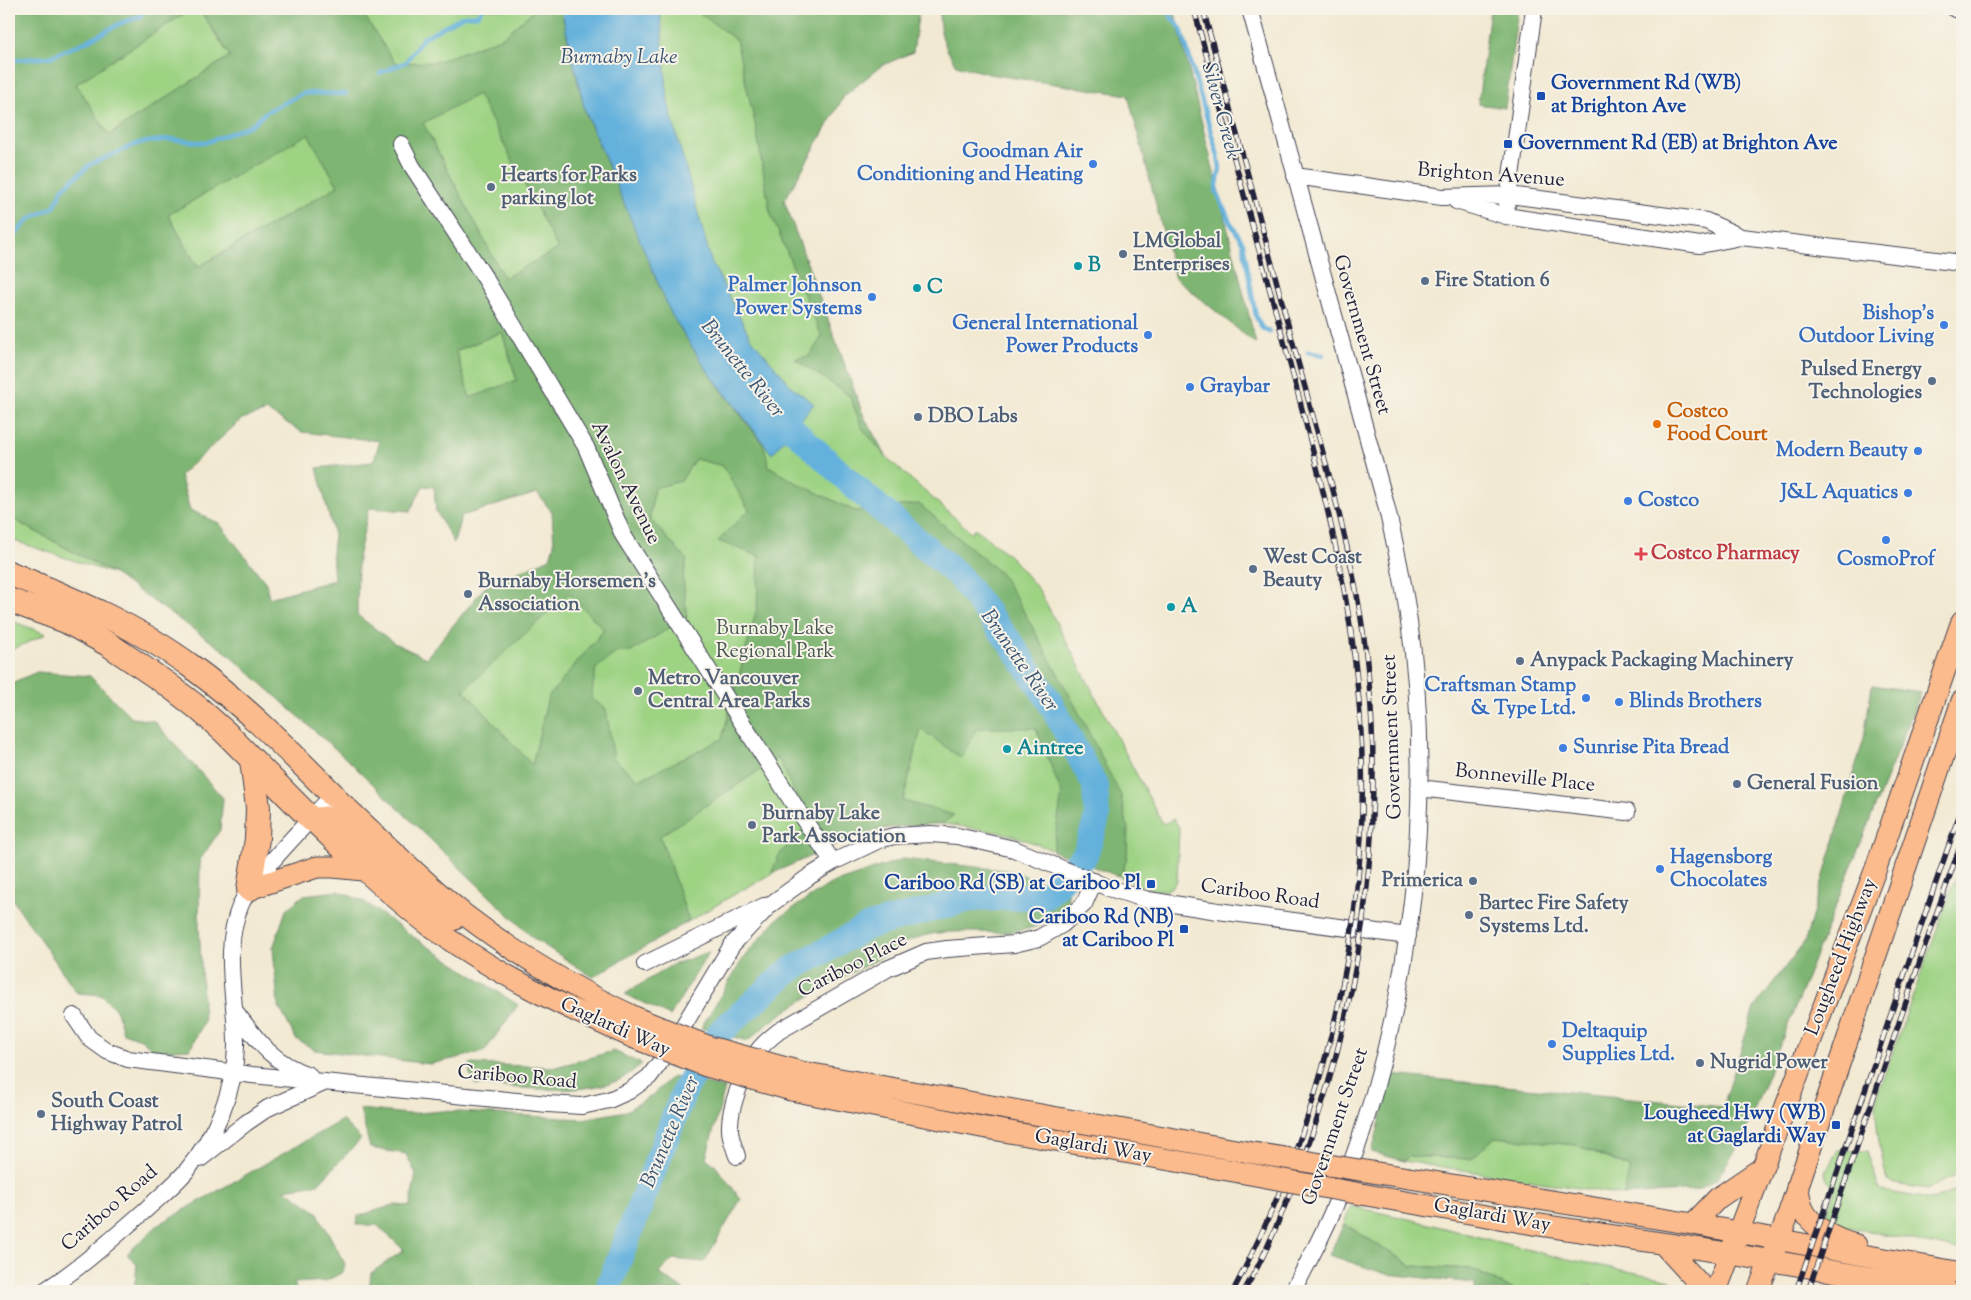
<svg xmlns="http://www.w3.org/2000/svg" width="1971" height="1300" font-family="'Sorts Mill Goudy',serif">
<rect width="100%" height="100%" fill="#f7f3e8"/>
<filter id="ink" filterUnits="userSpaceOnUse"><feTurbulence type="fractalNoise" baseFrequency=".02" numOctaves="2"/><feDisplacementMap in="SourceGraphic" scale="10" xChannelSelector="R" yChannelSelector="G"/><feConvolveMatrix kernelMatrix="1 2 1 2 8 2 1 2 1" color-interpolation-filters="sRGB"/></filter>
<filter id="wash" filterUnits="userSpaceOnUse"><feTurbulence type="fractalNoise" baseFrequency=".0096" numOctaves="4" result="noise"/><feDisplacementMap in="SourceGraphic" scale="20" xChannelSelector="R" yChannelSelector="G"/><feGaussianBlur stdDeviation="1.12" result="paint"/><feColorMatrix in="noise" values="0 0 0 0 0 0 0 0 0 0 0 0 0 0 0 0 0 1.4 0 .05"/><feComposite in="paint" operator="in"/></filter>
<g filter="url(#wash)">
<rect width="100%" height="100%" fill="#f2e9d2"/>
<path fill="#9ed384" stroke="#607a60" d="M191,9H199L230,56L109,135L76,84Z
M309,9H880L844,96L784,201L864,417L887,458L972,533L973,529H976L1011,557L1039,590L1163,824L1174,819L1179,828L1177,881C1174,884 1171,889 1166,890C1146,892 1129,880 1112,873C1082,861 1051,849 1020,838C1003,832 983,830 965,827C869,808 769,875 689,921L439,686L619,497Z
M308,133L338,186L198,267L168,215Z
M502,332L517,381L470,399L456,351Z
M9,517L114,574L9,539Z
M9,620L46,634L9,651Z
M1962,860V1173L1927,1189L1894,1184L1889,1182L1886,1176C1880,1147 1874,1125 1877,1095Z
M1495,1137L1576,1145L1630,1168L1624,1195L1404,1161L1409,1156L1471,1159Z
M1838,1150L1867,1151L1879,1188L1882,1191L1930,1199L1944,1196L1962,1186V1250L1845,1226L1829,1220L1826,1215L1835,1188L1826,1178L1825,1172Z
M1351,1206L1413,1220L1553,1256L1671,1280L1681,1291H1591L1592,1285L1569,1291H1516L1471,1269L1412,1266L1344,1224Z"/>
<path fill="#7eb572" stroke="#506c56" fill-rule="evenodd" d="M9,9H191L76,84L109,135L230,56L199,9H360L395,63L436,62L503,37L535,9H561L585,111L613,176L707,370L764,446L769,466L791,480L855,511L919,504L1001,574L1017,599L1077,709L1121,796L1128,829L1127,857L1123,871L1120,874L1115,875L1053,851L1062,794L1036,728H977L961,758L921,729L903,801L954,815L943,823L885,828L846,840L771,874L779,855L809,823L778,758L660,836L689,921L593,977L533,938L351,763L226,652L114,574L9,517ZM478,94L558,249L504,278L423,123ZM308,134L338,186L198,267L168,215ZM502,332L517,380L470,398L456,351ZM267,411L302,432L380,441L373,462L317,468L334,535L332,552L334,580L269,598L266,583L219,523L190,510L180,475L242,419ZM695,459L723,466L749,510L718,541L759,556L757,608L722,739L639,780L614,759L606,709L591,698L596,668L617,652H631L687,617L683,578L687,560L650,519L654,488L681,481ZM423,486L434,487L436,511L454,543L461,516L537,493L552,512L554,545L550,558L485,587L426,658L394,643L357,615L358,558L369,508L410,511ZM569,593L604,630L548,697L532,765L464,690Z
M694,9H919L913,52L881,66L844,96L784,201L864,417L887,458L862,428L850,396L795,359L809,356L822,337L770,212L756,128L736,40Z
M940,9H1174L1256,344L1175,278L1128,95L989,74L956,65C945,48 937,29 940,9Z
M1490,9H1518L1505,108L1478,104Z
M37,672L90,676L132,718L154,721L223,798L220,830L200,860L199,925L204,1022L190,1049L155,1051L141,1039L123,1033L117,1011L101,995L77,993L9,894V684Z
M1872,685L1921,692L1742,1140L1716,1180L1697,1190L1624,1195L1630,1167L1576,1145L1495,1137L1471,1159L1409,1156L1404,1161L1372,1152L1392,1075L1723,1107L1754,1008L1805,941L1864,738Z
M903,859L1012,871L1067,891L1068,899C1063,905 1058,912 1053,917C1018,944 967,925 927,935C909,939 892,951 876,960C832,983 784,1007 748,1041L701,1028L744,957L777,919L830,884Z
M339,891L365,902L412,936L518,1005L484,1052L430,1064L315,1050L296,1039L278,1005L273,948L286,910L304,895Z
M709,952L670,1016L625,994L672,965Z
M614,1051L642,1064C635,1069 625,1078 617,1081C573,1096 522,1087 476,1085L470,1074V1064L556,1067Z
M672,1077L725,1088L706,1158L714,1164L741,1199L704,1262L673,1259L659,1273L685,1291H369L371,1273L404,1250L377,1225H357L358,1216L394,1205L410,1206L416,1174L406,1154L370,1148L360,1109L407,1114L442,1111L583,1119L626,1111L651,1096Z
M342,1120L361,1139L318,1184L285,1189L317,1212L345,1264L343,1272L326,1281L294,1283L297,1291H134L137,1265L127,1254L158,1225Z
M1344,1224L1412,1266L1471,1269L1516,1291H1475V1283L1386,1274L1329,1255Z"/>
<path fill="#63b1dc" stroke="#426a8c" d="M561,9H660L668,103L711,261L750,337L792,387L814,404L772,454L707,370L671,314L585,111Z"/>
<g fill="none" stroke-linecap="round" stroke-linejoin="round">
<path stroke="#63b1dc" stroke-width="4.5" d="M1168,9L1172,18L1181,29L1218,156L1220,168L1216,190L1230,222L1243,243L1256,317L1262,328L1269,332
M15,60L50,57L87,41L121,23L139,17L147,9
M380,73L406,62L423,38L463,16L478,15L482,9
M9,242L29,219L54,207L63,188L91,164L139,143L170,139L205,143L251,125L266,112L304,93L346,94
M1308,352L1323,355"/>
<path stroke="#63b1dc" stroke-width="26" d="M607,1291L685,1089L720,1032L790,970L869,926L970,899L1046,896L1085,855L1097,818L1095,785L1047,697L1012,645L958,575L856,488L767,405"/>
</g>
</g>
<g filter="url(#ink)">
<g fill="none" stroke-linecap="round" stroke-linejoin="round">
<defs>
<path id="minor" d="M1250,9L1386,505C1394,539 1402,573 1407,608C1437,797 1412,1002 1345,1181C1331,1219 1312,1255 1293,1291
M1955,9L1962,10
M401,144L412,166L485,278L586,447L623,535L802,817L833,862
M1295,176L1442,197L1509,195L1706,221L1741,237L1962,263
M1456,201L1506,216L1700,245L1741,237
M1507,205L1534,9
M1419,788L1627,812
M645,964L764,906
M235,1011C257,1040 272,1063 309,1075
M74,1016L89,1038L107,1051L128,1059L252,1075L548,1104L582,1106L609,1100L629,1091L649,1077L667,1053L732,945L771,904L810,876L833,862L879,840L894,836L931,834L957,836L1014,849L1109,888L1148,900L1218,911L1408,936
M737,1156C734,1147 730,1138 730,1129C729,1107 744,1070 757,1052C763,1044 771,1037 779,1031L887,969L926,952L947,949L1014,944L1039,938L1063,924L1084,904L1094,881
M200,1159L246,1123L268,1108L326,1082
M44,1291C79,1269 111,1240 142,1213C157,1199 175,1185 188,1169C215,1136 235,1090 236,1047C237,1000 221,950 241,904C247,890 257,879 267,867C288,842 311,819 333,795"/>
<path id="major" d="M333,795C377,835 418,878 465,915C518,956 581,992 641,1020
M311,819C350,857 389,895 433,928C494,973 563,1006 632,1037
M311,819L326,817L337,820L411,890L453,920
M249,889L317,867H333L363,870
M801,1072L1247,1152
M791,1090L981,1127L1239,1172
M1409,1178L1693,1224L1962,1273
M1797,1187C1799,1193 1800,1200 1802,1207C1810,1227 1836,1240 1856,1245
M1400,1201L1533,1224L1708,1250L1948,1291
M1693,1224L1718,1198L1762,1168
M1663,1244L1706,1291
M1716,1291L1876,868L1962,621
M1758,1291L1786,1221L1962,701"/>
<path id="highway" d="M9,573C72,599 137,626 192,667C244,705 288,750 333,795
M9,600L66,621L108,644L167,684L198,708L225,732L311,819
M249,889L257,839L258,808L252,760"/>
</defs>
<use href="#minor" stroke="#414052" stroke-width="18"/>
<use href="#major" stroke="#414052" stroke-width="23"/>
<use href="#highway" stroke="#414052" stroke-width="26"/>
<use href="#minor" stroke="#fff" stroke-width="16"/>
<use href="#major" stroke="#fbbb8c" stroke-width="21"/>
<use href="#highway" stroke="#fbbb8c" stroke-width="24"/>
<defs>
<path id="rail" d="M1194,9C1224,122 1255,236 1286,349C1315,458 1346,568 1357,681C1379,892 1332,1104 1233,1291
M1203,9C1235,127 1267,244 1298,362C1319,439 1342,516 1357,595C1392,784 1368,991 1299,1170C1283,1211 1267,1253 1244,1291
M1796,1291C1853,1131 1905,968 1962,808
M1808,1291L1924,949L1962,841"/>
</defs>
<use href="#rail" stroke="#22223b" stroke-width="5.5"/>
<use href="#rail" stroke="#f7f3e8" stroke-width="4" stroke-dasharray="11" stroke-linecap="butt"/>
<defs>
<path id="major-bridge" d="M641,1020L710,1047L801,1072
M632,1037L706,1066L791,1090
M1247,1152L1409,1178
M1239,1172L1400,1201"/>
</defs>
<use href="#major-bridge" stroke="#414052" stroke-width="23" stroke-linecap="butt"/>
<use href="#major-bridge" stroke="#fbbb8c" stroke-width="21"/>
</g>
</g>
<g fill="#1a4fb4" stroke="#f7f3e8" stroke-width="2">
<rect x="1536" y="91" width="10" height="10" rx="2.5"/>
<rect x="1503" y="139" width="10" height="10" rx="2.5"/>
<rect x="1146" y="879" width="10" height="10" rx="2.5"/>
<rect x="1179" y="924" width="10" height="10" rx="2.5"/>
<rect x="1831" y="1120" width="10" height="10" rx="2.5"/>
</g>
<g fill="#3f7fe0" stroke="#f7f3e8" stroke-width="2">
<circle cx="1093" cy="164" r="5"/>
<circle cx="872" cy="297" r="5"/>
<circle cx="1944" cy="325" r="5"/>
<circle cx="1148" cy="335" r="5"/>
<circle cx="1190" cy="387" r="5"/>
<circle cx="1918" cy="451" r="5"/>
<circle cx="1908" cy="493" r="5"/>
<circle cx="1628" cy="501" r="5"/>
<circle cx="1886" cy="540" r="5"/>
<circle cx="1586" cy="698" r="5"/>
<circle cx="1619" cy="702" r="5"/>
<circle cx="1563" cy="748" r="5"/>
<circle cx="1660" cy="869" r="5"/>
<circle cx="1552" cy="1044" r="5"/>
</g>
<g fill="#5c6f8a" stroke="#f7f3e8" stroke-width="2">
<circle cx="491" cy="187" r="5"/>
<circle cx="1123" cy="254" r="5"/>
<circle cx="1425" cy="281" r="5"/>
<circle cx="1932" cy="381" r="5"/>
<circle cx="918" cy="417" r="5"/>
<circle cx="1253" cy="569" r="5"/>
<circle cx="468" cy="594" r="5"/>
<circle cx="1520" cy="661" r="5"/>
<circle cx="638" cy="691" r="5"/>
<circle cx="1737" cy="784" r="5"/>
<circle cx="752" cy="825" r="5"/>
<circle cx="1473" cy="881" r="5"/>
<circle cx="1469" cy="915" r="5"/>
<circle cx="1700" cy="1063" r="5"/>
<circle cx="41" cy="1114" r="5"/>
</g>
<g fill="#0f9aa8" stroke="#f7f3e8" stroke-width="2">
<circle cx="1078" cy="266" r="5"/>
<circle cx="917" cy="288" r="5"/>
<circle cx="1171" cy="607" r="5"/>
<circle cx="1007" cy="749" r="5"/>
</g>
<circle fill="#e8710a" stroke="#f7f3e8" stroke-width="2" cx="1657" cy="424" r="5"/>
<path fill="#e0444e" stroke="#f7f3e8" stroke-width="2" d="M1638.5 546.5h5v5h5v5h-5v5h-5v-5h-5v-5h5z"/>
<g text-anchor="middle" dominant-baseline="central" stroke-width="4" stroke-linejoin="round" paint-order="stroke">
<g font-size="20" font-weight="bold" fill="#164399" stroke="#f7f3e8" text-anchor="end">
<text x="1551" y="84" text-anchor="start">Government Rd (WB)<tspan x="1551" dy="23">at Brighton Ave</tspan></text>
<text x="1518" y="144" text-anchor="start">Government Rd (EB) at Brighton Ave</text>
<text x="1141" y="884">Cariboo Rd (SB) at Cariboo Pl</text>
<text x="1174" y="918">Cariboo Rd (NB)<tspan x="1174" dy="23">at Cariboo Pl</tspan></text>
<text x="1826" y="1114">Lougheed Hwy (WB)<tspan x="1826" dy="23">at Gaglardi Way</tspan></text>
</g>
<g font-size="20" font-weight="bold" fill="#366cbe" stroke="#f7f3e8" text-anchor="end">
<text x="1083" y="152">Goodman Air<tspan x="1083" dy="23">Conditioning and Heating</tspan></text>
<text x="862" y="286">Palmer Johnson<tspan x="862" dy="23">Power Systems</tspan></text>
<text x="1934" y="314">Bishop's<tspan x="1934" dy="23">Outdoor Living</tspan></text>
<text x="1138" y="324">General International<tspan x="1138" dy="23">Power Products</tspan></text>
<text x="1200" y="387" text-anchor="start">Graybar</text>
<text x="1908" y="451">Modern Beauty</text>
<text x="1898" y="493">J&amp;L Aquatics</text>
<text x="1638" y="501" text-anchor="start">Costco</text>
<text x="1886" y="560" text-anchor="middle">CosmoProf</text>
<text x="1576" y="686">Craftsman Stamp<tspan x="1576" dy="23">&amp; Type Ltd.</tspan></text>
<text x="1629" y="702" text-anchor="start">Blinds Brothers</text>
<text x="1573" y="748" text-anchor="start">Sunrise Pita Bread</text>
<text x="1670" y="858" text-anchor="start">Hagensborg<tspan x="1670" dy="23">Chocolates</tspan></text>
<text x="1562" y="1032" text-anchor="start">Deltaquip<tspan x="1562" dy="23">Supplies Ltd.</tspan></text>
</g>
<g font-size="20" font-weight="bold" fill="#4e5e75" stroke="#f7f3e8" text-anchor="start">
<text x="501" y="176">Hearts for Parks<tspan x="501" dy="23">parking lot</tspan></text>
<text x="1133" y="242">LMGlobal<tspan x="1133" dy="23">Enterprises</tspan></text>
<text x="1435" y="281">Fire Station 6</text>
<text x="1922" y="370" text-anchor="end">Pulsed Energy<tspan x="1922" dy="23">Technologies</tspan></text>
<text x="928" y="417">DBO Labs</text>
<text x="1263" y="558">West Coast<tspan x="1263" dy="23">Beauty</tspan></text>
<text x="478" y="582">Burnaby Horsemen's<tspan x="478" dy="23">Association</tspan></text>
<text x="1530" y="661">Anypack Packaging Machinery</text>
<text x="648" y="679">Metro Vancouver<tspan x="648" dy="23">Central Area Parks</tspan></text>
<text x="1747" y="784">General Fusion</text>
<text x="762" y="814">Burnaby Lake<tspan x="762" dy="23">Park Association</tspan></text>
<text x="1463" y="881" text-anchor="end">Primerica</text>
<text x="1479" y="904">Bartec Fire Safety<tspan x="1479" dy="23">Systems Ltd.</tspan></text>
<text x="1710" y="1063">Nugrid Power</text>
<text x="51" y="1102">South Coast<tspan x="51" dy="23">Highway Patrol</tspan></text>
</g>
<g font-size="20" fill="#22223b" stroke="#f7f3e8">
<text transform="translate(1491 176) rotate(4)">Brighton Avenue</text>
<text transform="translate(1361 335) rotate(74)">Government Street</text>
<text transform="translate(625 483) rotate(64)">Avalon Avenue</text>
<text transform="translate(1393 737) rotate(-92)">Government Street</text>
<text transform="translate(1525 779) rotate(6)">Bonneville Place</text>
<text transform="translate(1260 895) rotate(8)">Cariboo Road</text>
<text transform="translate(1842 957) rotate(-69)">Lougheed Highway</text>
<text transform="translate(853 966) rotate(-27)">Cariboo Place</text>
<text transform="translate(615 1028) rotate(24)">Gaglardi Way</text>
<text transform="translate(517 1078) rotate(5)">Cariboo Road</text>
<text transform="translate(1336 1127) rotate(-71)">Government Street</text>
<text transform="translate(1093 1147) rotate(10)">Gaglardi Way</text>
<text transform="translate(110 1209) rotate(-41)">Cariboo Road</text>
<text transform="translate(1492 1216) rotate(10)">Gaglardi Way</text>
</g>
<g font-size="20" font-weight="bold" fill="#0d838f" stroke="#f7f3e8" text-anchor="start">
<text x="1088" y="266">B</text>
<text x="927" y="288">C</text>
<text x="1181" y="607">A</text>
<text x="1017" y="749">Aintree</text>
</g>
<g font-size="20" font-weight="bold" fill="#c56008" stroke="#f7f3e8" text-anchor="start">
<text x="1667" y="412">Costco<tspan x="1667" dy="23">Food Court</tspan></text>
</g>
<g font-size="20" font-weight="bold" fill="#be3a42" stroke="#f7f3e8" text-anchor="start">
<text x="1651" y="554">Costco Pharmacy</text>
</g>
<g font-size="20" fill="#475751" stroke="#f7f3e8">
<text x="775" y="629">Burnaby Lake<tspan x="775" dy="23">Regional Park</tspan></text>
</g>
<g font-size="21" font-style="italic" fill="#395473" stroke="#f7f3e8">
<text x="619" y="58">Burnaby Lake</text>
<text transform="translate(1220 111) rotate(75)">Silver Creek</text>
<text transform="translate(742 369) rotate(51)">Brunette River</text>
<text transform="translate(1019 661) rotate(55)">Brunette River</text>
<text transform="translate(671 1132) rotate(-67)">Brunette River</text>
</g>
</g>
<rect width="1971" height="1300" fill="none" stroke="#f7f3e8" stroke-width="30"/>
</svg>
